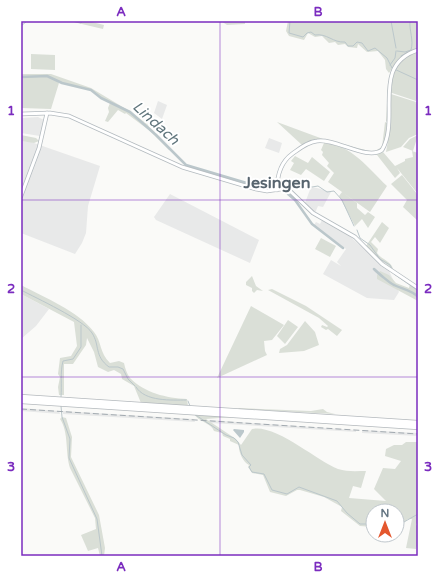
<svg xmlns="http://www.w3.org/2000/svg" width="439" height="577" font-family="'Varela Round',sans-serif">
<rect width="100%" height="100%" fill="#fafaf8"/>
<path fill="#e8e9e9" d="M158,101L167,105L162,119L154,113Z
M38,117L44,120L40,136L21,133V118Z
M269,138L282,143L279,153L265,148Z
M21,141L31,142L100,166L88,206L86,233L82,243L75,254L21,233Z
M311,187L317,188L331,192L323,207L318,206L315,213L305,203Z
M170,194L259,240L250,263L156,220L154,217Z
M322,220L345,232L389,271L399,292L394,300L367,298L323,274L331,260L341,266L337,262L346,249L314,225L316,222L320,224Z
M21,294L49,309L36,326L21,339Z
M21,408L59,411L60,414L21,411Z
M63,411L194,419L195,422L63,414Z
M210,420L356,430V432L211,423Z
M362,430L418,433V436L362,433Z"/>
<path fill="#dadfd7" d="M69,21H88L104,25L103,29Z
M221,21H245V24L227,25Z
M288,21H418V96L416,101L392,93L391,94L416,102L415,104L418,100V134L409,138L401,147L386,152L391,123L389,85L387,122L386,121L388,85L393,67L389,73L386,69L385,60L378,51L367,52L358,44L357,48L348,47L345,44L338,45L335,42L329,43L322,36L315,37L308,33L304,40L289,36L286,31Z
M31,54L55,55V70L31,69Z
M21,74H51L91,88L131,112L147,124L170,148L169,150L150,131L126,113L125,114L118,110L108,122L105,121L109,112L108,108L110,103L88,89L56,81L59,83L51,109L21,108Z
M277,122L323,139L373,152L382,147L385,122L387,123L386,138L382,149C364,159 336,137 316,140C311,140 306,143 302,145Z
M21,135L36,138L39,141L34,143L21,141Z
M418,135L413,151L403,147L410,139Z
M322,141C343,144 362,156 383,152L395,166L405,161V159L413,157L412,151L418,153V194L397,168L400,173L395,178L377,155C354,153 327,133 305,147L312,142Z
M324,143C351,144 369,169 387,186L370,212L328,182L334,173L327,166L329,163L322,155L323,152L321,150Z
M295,156L308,163L312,157L330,172L324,181L306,169L301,175L290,170L294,163L291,161Z
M402,175L418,195V221L403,207L407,200L391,184Z
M235,180L242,183L244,181L253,183L255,182L263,186L273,185L272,189H261Z
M342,192L357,203V208L365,215L368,212L375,217L368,228L362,219L355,226L339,196Z
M382,222L389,228L380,243L375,237L371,242L378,249L377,253C381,259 392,262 393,269L379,259L366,246Z
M321,238L336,246L330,257L315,249Z
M380,271L389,275L396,283L409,288L410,284L418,290V301L377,279V275Z
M252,276L256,286L263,291L257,290L254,293L252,291V288L246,285V282Z
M21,285C45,298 77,310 94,332C102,342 99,352 110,363L119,361L124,363C125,368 127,374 130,378C145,393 166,398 187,399L188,406L141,403L134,386L122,379L121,374L114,370L108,372L98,367L94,352L87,338L86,345L73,364H64V395H59L58,387L60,377L58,374L60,358L71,356L77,346L74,322L21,294Z
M272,289L306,306L342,330L337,336L328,329L326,330L321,327L322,325L327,327L328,326L319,318L268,290Z
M251,306L284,325L272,340L264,341L265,351L267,355L217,378Z
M288,320L298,327L285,344L277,336Z
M305,321L315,332L319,345L304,351L279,353L280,349L287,345Z
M239,408L311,411L323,409L327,412L335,414L238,409Z
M194,414L232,417L206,419L236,439L241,445L252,429C276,424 317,461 338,469C347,472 357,471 366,471L361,488L353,486L349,498L386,501L374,489L383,468L395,469L401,461L385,456L386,449L394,445H402L406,442H418V520L416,525L418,526V542L416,549L406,548L412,519H408L399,527V536L396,535L397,511H373V527L360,526L341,511L342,507L324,497L300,490H297L286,496L270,492L263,475L252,473L248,467L249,465C243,462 238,451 239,445L230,441V439L223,436L222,433L214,431C211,423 199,422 194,414Z
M62,417L66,418L72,437L71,457L99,515L105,548L104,556H100L98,548L88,551L81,535L96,529L95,518L70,468C65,452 69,432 60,419Z"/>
<path fill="#bbc7cb" d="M234,429L244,430V432L240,438L233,430Z"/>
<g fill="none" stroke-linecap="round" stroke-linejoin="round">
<path stroke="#bbc7cb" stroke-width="1" d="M73,21L81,23L83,21
M290,21L289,33L303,37L307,33L311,32L315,35C327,33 333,43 345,42L348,46H353L357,42L362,43L368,51L375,48L387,58L392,68L418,80
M391,21L396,48
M21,26L27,21
M397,51L405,52L411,50C414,40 409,31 410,21
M401,56L408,52
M390,65L395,58L396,51
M300,184L312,187L318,186L327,192L334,191L342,200L354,226
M357,230L360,238L370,245L380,259L390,265L392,269
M394,274L417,290L416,294
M21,290C36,298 84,320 92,333C100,345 94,356 109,367H118L123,369L128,379L135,386
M136,387C145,402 172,400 186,400
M61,397C62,384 60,373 63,361L73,359L81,347V325
M188,401L190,406
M61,406L62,417L70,439L69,458L97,519L102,556
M194,414L226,435L234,438L238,442L242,455L251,465L249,467L252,472L264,474L272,490L287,494L299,487L337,501L347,513L360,524H373
M397,526L418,514"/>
<path stroke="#bbc7cb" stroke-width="2.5" d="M21,77L47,76L62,83L91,90L101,98L130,112L156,135L186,165L250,184L275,188
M288,194L295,200L312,224L343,248
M374,269C378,273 391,284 394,285C402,289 412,290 418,297"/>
<defs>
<path id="secondary" d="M21,114L50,113L69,116L182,167L256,189L267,191L281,189L291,192L313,213L355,237L382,264L418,288
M277,190C277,176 281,162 292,154C299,149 307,142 317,141C336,138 367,161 382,150C401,118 370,65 418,50
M21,196L39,148L47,113"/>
<path id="highway" d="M21,397L418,423
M21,401L418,427"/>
</defs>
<use href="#secondary" stroke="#b3babf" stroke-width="4.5"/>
<use href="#highway" stroke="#b4b9bd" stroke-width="6"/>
<use href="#secondary" stroke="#fff" stroke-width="3"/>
<use href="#highway" stroke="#fff" stroke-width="4.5"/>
<path stroke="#a2aab0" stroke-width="1" stroke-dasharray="6 3" stroke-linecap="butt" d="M21,409L418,434"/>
</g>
<path fill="none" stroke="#7b2cbf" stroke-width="1" stroke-opacity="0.55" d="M220,21V556M21,200H418M21,377H418"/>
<g text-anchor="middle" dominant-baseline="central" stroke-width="4" stroke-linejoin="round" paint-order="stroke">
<g font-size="15" font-style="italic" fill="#60757c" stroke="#fff">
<text transform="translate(156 123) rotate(42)">Lindach</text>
</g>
<g font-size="16" font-weight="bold" fill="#57646e" stroke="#fff">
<text x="277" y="183">Jesingen</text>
</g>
</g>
<rect width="439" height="577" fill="none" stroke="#ffffff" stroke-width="44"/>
<g transform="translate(385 523)"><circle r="19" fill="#ffffff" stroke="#c1c8cd"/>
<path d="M0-3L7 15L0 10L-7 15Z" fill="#e4572e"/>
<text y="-6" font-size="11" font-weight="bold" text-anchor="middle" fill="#657683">N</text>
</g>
<rect x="22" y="22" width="395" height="533" fill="none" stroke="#7b2cbf" stroke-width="1.5"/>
<g font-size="13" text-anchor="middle" font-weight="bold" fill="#7b2cbf">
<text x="121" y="16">A</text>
<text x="318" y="16">B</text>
<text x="11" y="115">1</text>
<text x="428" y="115">1</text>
<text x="11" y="293">2</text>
<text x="428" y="293">2</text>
<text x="11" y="471">3</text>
<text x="428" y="471">3</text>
<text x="121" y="571">A</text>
<text x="318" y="571">B</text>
</g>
</svg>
